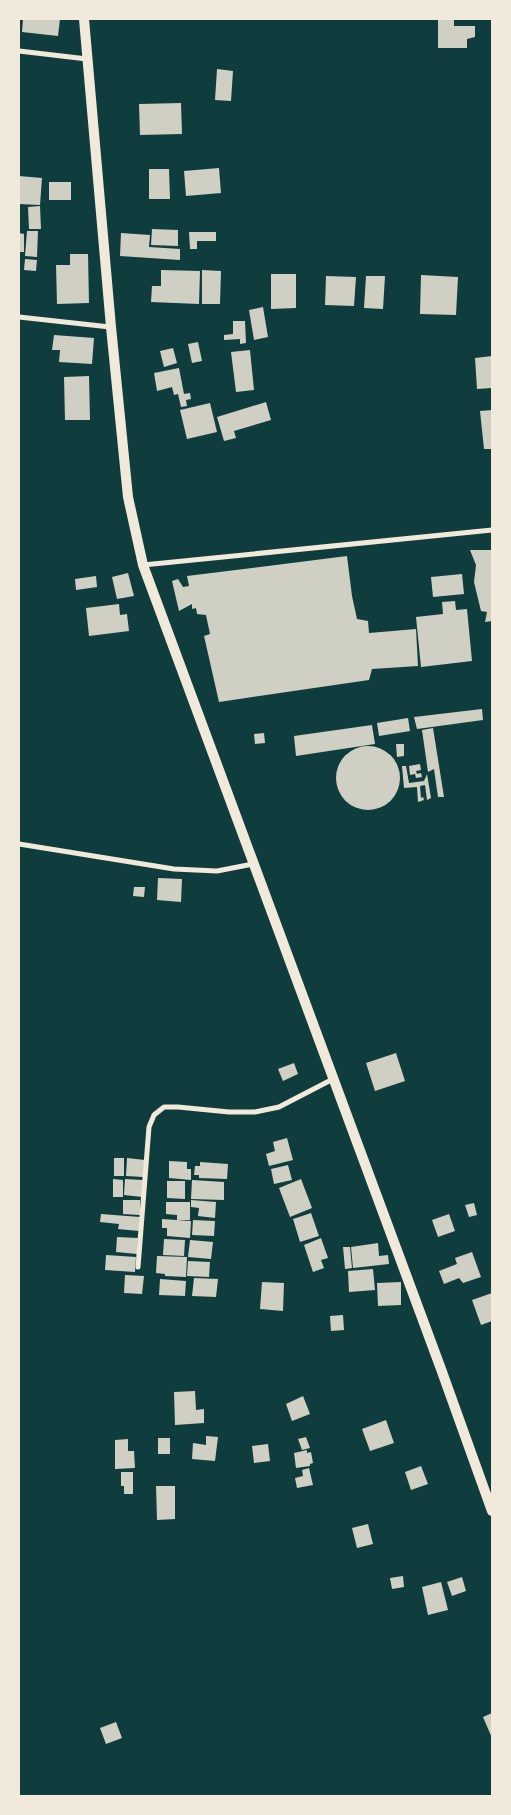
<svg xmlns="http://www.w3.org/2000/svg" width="511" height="1815" font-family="Merriweather,serif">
<rect width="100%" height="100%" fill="#0f3d3e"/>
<path fill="#cfcfc3" d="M23,19H60L58,36L22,32Z
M438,19H454V26H475V37L467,39V48H438Z
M217,69L233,71L231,101L215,100Z
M181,103L182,134L140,135L139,104Z
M219,168L221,193L186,196L184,171Z
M149,169H169L170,199H149Z
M19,176L42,178L40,205L19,204Z
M49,182H71V200H49Z
M40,206L41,229H29L28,207Z
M152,229L178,230V246L151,245Z
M27,231H38L37,257L25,256Z
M189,232H216V241H197V249H190Z
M19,233L24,234V252H19Z
M121,233L150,235L149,247L180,249V260L120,256Z
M70,254H88L89,303L57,304L56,265H70Z
M25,259L37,260L36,271L24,270Z
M161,270L200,271L199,304L151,302L152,286H161Z
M202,270L221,271L220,304H202Z
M271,274H296V308L271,309Z
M421,275L458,277L456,315L420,314Z
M326,276L356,277L354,306L325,305Z
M366,276H385L383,309L364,308Z
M263,307L268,337L254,340L249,310Z
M233,321H245L246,343L240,344V339L224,340V335L233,334Z
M54,335L94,338L92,364L59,362L60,350H52Z
M198,342L202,361L192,363L188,344Z
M173,348L177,363L164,367L160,351Z
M250,350L254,390L236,392L231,352Z
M492,356V388L477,389L475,358Z
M179,368L184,394L190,393L191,399L186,400L187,406L181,407L178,394L174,395L172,387L157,391L154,373Z
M89,376L90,420H65L64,377Z
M266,402L271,420L234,431L236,438L224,441L217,417Z
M210,403L217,432L187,439L180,410Z
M492,410V449H484L480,411Z
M470,550H492V621L485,622L487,612L481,611L474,582L476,565Z
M347,556L352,596L357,619L368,621L369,633L416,629L418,666L372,669L369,680L219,702L204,636L210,634L206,615L197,614L196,608L192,609V604L179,611L172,581L178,579L183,587L189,586L187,576Z
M128,573L134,596L117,599L112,577Z
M462,574L464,594L433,597L431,577Z
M96,576L97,587L76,590L75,579Z
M455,601L456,610L467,609L472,661L421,667L416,617L443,614L442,602Z
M119,604L120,615L127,614L129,631L89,636L86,608Z
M482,709L483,720L417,729L414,717Z
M408,718L410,731L379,736L377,723Z
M372,725L375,744L296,756L294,736Z
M433,728L444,797H438L434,769L428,772L422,730Z
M264,733L265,743L255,744L254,734Z
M396,744H404V756L397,757Z
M336 778a32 32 0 1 1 64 0a32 32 0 1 1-64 0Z
M420,764L421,770L416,771L417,774L421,773L422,777L416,778L415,774L410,775L409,766Z
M402,766H406L409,783L424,781L427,774L431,798L427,800L425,785L420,786L421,798L423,797L424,800L418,802L417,787L404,788Z
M158,878L182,879L181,902L157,900Z
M134,887H145L144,897L133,896Z
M396,1053L405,1081L375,1091L366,1063Z
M294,1063L298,1074L283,1081L278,1069Z
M287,1138L293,1160L269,1166L266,1154L275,1151L273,1142Z
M114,1158H124V1176H114Z
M127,1158L145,1160L143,1177L126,1176Z
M169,1161L187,1162V1169H191V1180L169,1178Z
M200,1162L228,1164L227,1179L199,1178V1175H194L195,1166H200Z
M288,1165L292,1180L274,1184L271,1169Z
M113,1179L123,1180V1197H113Z
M125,1179L143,1180L142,1197L124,1195Z
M301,1179L312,1208L290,1217L279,1188Z
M192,1180L224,1182V1200L191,1199Z
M167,1181H185V1199L167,1198Z
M123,1200H140V1215L123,1214Z
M191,1200L216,1202L215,1218L198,1216L199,1208L191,1207Z
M166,1202H190V1220H177V1215L166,1214Z
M474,1203L477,1215L469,1217L465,1205Z
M311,1213L319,1236L300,1242L293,1219Z
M101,1214L140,1217L139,1231L118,1229L119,1224L100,1222Z
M449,1214L455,1231L438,1237L432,1220Z
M162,1219L191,1221L190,1238L167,1236V1228H162Z
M193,1220L215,1221L214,1236L192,1235Z
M117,1237L138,1238L137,1254L116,1252Z
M321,1238L328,1258L321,1260L324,1268L313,1272L304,1245Z
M164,1239L185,1240L184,1256L163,1255Z
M190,1240L213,1242L211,1259L188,1257Z
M378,1243L379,1256L388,1255L389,1264L353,1268L351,1247Z
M343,1247H350L352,1268L345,1269Z
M472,1252L481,1277L463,1283L459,1278L444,1284L439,1271L457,1264L455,1258Z
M106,1255L136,1257L135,1272L105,1270Z
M157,1256L187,1257L186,1277L165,1276V1274L156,1273Z
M188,1261L210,1262L209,1277L187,1276Z
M373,1269L375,1290L349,1292L348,1271Z
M125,1275L144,1276L142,1294L124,1293Z
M194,1278L218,1279L216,1297L192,1296Z
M160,1279L186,1281L185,1296L159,1295Z
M262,1282L284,1283L283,1311L260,1309Z
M401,1282V1305L378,1306L377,1283Z
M492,1293V1321L481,1325L472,1300Z
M343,1315L344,1330L331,1331L330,1316Z
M195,1391L196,1410L204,1409V1423L175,1425L174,1392Z
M303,1396L310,1414L292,1421L286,1404Z
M386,1420L394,1443L370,1451L362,1429Z
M206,1436L218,1437L215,1461L192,1459L193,1443L206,1445Z
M306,1437L310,1448L302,1450L298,1439Z
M158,1438H170V1454H158Z
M128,1439V1451H134L135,1468L115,1469V1440Z
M268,1444L270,1461L254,1463L252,1446Z
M307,1450V1453L311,1452L313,1463L310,1464V1466L296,1468L294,1453Z
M421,1466L428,1484L411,1490L405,1472Z
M309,1468L313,1485L297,1488L295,1478L303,1476L302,1470Z
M121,1472H133V1494H124V1486H121Z
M156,1486H175V1519L157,1520Z
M368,1524L373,1544L357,1548L352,1528Z
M403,1576L404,1587L392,1589L390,1578Z
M462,1577L466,1591L452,1596L447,1582Z
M441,1582L448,1610L428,1615L422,1587Z
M492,1713V1738L483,1717Z
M116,1722L122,1738L106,1744L100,1728Z"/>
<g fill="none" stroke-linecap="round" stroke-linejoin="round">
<path stroke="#f1e9da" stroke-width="5" d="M19,51L87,59
M19,317L110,327
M143,565L492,530
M19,844L174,869L217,871L253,864
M138,1267L149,1127L154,1115L164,1107H178L229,1112H255L279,1107L333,1079"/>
<path stroke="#f1e9da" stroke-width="10" d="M84,19L111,327L128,497L143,565L441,1369L492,1511"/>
</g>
<rect width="511" height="1815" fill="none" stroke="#f1e9da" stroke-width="40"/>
</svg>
